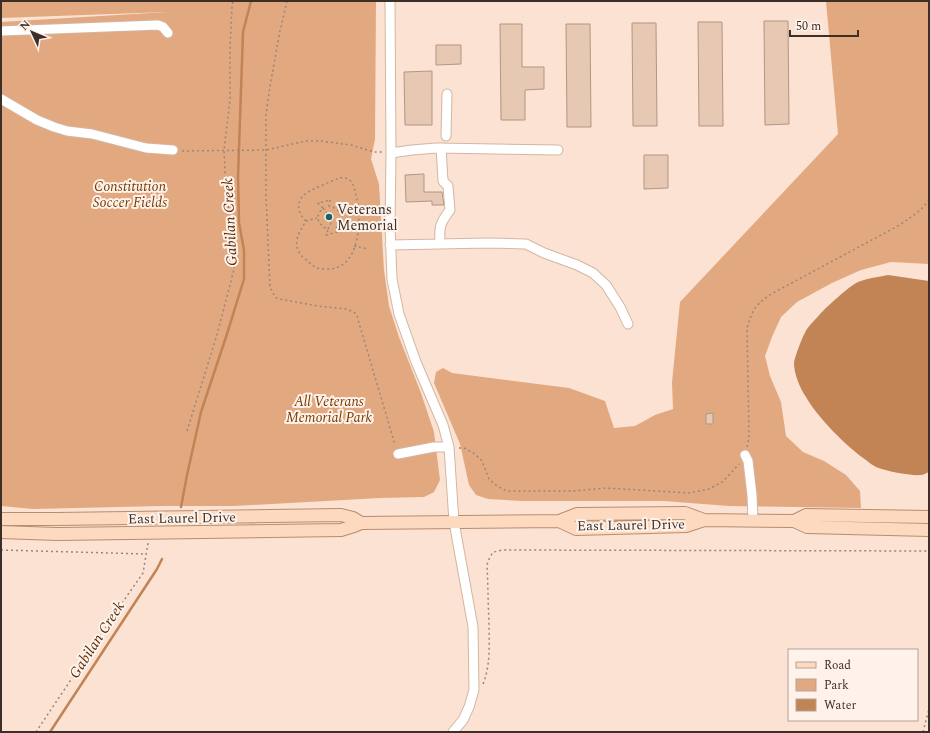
<svg xmlns="http://www.w3.org/2000/svg" width="930" height="733" font-family="Spectral,serif">
<rect width="100%" height="100%" fill="#fbe2d2"/>
<path fill="#e2a981" d="M1,1H376L375,139L371,159L379,184L384,270L389,306L399,337L421,393L434,432L440,480L434,492L424,497L380,498L234,506H161L33,509L1,506V22L167,12L1,18Z
M826,1H929V264L891,262L861,270L832,283L797,302L781,317L772,337L765,356L770,376L781,402L786,436L803,452L824,461L846,475L860,491L861,508L729,506L664,501H522L488,499L476,495L469,485L460,444L434,383L436,372L443,368L452,373L569,388L605,401L614,428L635,426L655,415L673,409L672,382L680,302L838,134Z"/>
<path fill="#c28355" d="M888,275L929,281V472C926,473 923,475 921,475C910,476 886,471 876,467C873,465 869,463 866,460C846,446 818,418 806,397C800,388 794,374 794,363C795,356 803,335 807,329C811,323 817,318 821,313C829,305 848,287 858,282C868,278 878,277 888,275Z"/>
<g fill="none" stroke-linecap="round" stroke-linejoin="round">
<path stroke="#c28355" stroke-width="2.5" d="M181,507L187,475L201,412L227,334L244,279V250L239,223L238,177L243,32L251,1
M50,732L157,569L162,559"/>
</g>
<path fill="#e6c8b3" stroke="#b39683" d="M764,21H788L789,124L765,125Z
M698,22H722L723,126H699Z
M632,23H656L657,126H633Z
M500,24H522V67H544V89L525,90V120H501Z
M566,24H590L591,127H567Z
M436,45H461V64L436,65Z
M432,71V125H405L404,72Z
M644,155H668V188L644,189Z
M424,174V192H442L444,205H432V201L406,202L405,175Z
M713,413V424H706V414Z"/>
<g fill="none" stroke-linecap="round" stroke-linejoin="round">
<defs>
<path id="minor" d="M390,1L391,153L390,225L392,279L399,314L416,362L443,425L449,447L454,522L473,627L474,690L469,707L463,720L453,732
M1,31L158,25L163,27L168,33
M1,99L37,120L54,127L67,131L92,134L146,148L173,150
M446,136L447,94
M391,153L412,150L436,148L558,150
M440,243C439,227 440,223 450,210L448,186L443,181L441,148
M390,245L488,243L526,244L544,253L577,265L593,273L606,285L620,307L628,324
M398,454L434,447H449
M745,455L748,461L752,495L753,520"/>
<path id="major" d="M1,519H56L341,515L353,518L361,523
M559,521L576,529L686,526L704,520
M794,521L806,515L929,517
M1,532L57,534L341,530L354,526L361,523L559,521L577,514L685,513L704,520L794,521L807,527L929,530"/>
</defs>
<use href="#minor" stroke="#d3b6a2" stroke-width="11"/>
<use href="#major" stroke="#b88d6e" stroke-width="14"/>
<path stroke="#98867a" stroke-width="1.5" stroke-dasharray="2 3" stroke-linecap="butt" d="M287,1L280,31L270,86L266,115V195L270,287L275,297L279,299L318,306L346,309L354,312L357,316L395,445
M182,151L266,150L306,141H321L351,145L374,152H383
M330,200L329,206C337,208 341,212 341,220L336,227L341,231L326,235L328,230C318,224 314,217 323,208L318,203Z
M323,208L327,213L329,215
M328 217a2 2 0 1 1 4 0a2 2 0 1 1-4 0Z
M306,221C298,214 295,202 305,194C312,189 330,182 339,178C344,177 349,178 352,183C354,186 355,191 356,195C362,218 361,271 326,269C323,269 320,269 317,268C312,266 309,262 305,259C290,246 298,234 306,221L317,218
M328,229L331,223L330,219
M354,246L368,249
M187,431L216,338L230,285L234,269V247L226,191L224,150L230,100V48L232,6L233,1
M747,447L749,437L747,328C753,308 756,304 773,293L896,227C909,219 920,212 929,200
M459,448H464L475,454L482,461L489,479L497,486L507,491H573L606,488L690,493L709,489L722,482L731,473L739,464
M1,550L146,554
M483,684C491,664 489,643 489,622C488,603 488,584 487,565C491,553 492,551 505,550L929,551
M36,732L129,593L143,573L148,543
M923,732L929,709"/>
<use href="#minor" stroke="#fff" stroke-width="9"/>
<use href="#major" stroke="#fdd9bf" stroke-width="12"/>
</g>
<circle fill="#15636b" stroke="#fff2ea" stroke-width="1.5" cx="329" cy="217" r="4"/>
<g text-anchor="middle" dominant-baseline="central" stroke-width="4" stroke-linejoin="round" paint-order="stroke">
<g font-size="14" font-style="italic" fill="#763b00" stroke="#fff2ea">
<text x="130" y="186">Constitution<tspan x="130" dy="16">Soccer Fields</tspan></text>
<text x="329" y="401">All Veterans<tspan x="329" dy="16">Memorial Park</tspan></text>
</g>
<g font-size="14" fill="#3b2f27" stroke="#fff2ea" text-anchor="start">
<text x="337" y="209">Veterans<tspan x="337" dy="16">Memorial</tspan></text>
</g>
<g font-size="14" fill="#3b2f27" stroke="#fff2ea">
<text transform="translate(182 518) rotate(-1)">East Laurel Drive</text>
<text transform="translate(631 525) rotate(-1)">East Laurel Drive</text>
</g>
<g font-size="15" font-style="italic" fill="#582e09" stroke="#fff2ea">
<text transform="translate(230 222) rotate(-93)">Gabilan Creek</text>
<text transform="translate(97 640) rotate(-57)">Gabilan Creek</text>
</g>
</g>
<rect width="930" height="733" fill="none" stroke="#3b2f27" stroke-width="4"/>
<rect x="788" y="649" width="130" height="72" fill="#fff2ea" stroke="#b1a49c"/>
<rect x="796" y="662" width="20" height="6" fill="#fdd9bf" stroke="#b1a49c"/>
<text x="824" y="669" font-size="12" fill="#3b2f27">Road</text>
<rect x="796" y="679" width="20" height="12" fill="#e2a981" stroke="#b1a49c"/>
<text x="824" y="689" font-size="12" fill="#3b2f27">Park</text>
<rect x="796" y="699" width="20" height="12" fill="#c28355" stroke="#b1a49c"/>
<text x="824" y="709" font-size="12" fill="#3b2f27">Water</text>
<g transform="translate(32 32) rotate(314)" stroke="#fff2ea" stroke-width="3" paint-order="stroke">
<path d="M0-3L7 15L0 10L-7 15Z" fill="#3b2f27"/>
<text y="-6" font-size="11" font-weight="bold" text-anchor="middle" fill="#3b2f27">N</text>
</g>
<path d="M790 30v6h68v-6" fill="none" stroke="#3b2f27" stroke-width="2"/>
<text x="796" y="30" font-size="12" fill="#3b2f27" stroke="#fff2ea" stroke-width="3" paint-order="stroke">50 m</text>
</svg>
